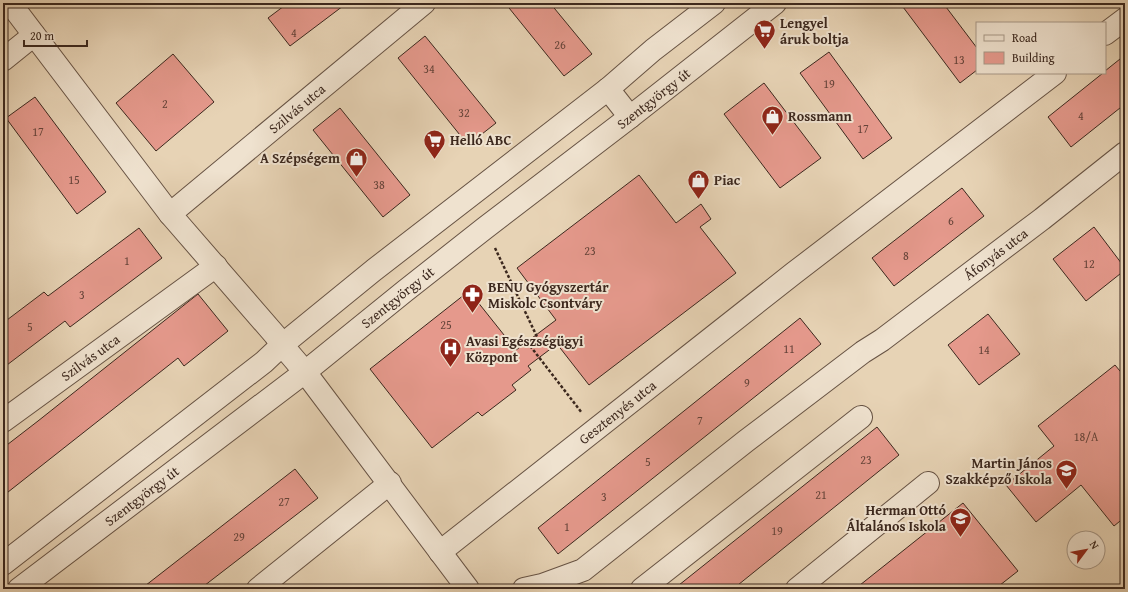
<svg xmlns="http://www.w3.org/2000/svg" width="1128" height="592" font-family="'Gentium Book Plus',serif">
<rect width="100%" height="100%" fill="#e7d3b5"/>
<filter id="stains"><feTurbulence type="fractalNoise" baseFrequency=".005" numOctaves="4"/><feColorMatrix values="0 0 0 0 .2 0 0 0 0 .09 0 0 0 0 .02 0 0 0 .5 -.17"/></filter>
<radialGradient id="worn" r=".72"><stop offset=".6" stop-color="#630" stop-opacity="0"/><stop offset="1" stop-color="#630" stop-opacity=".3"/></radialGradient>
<path fill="#e5998c" stroke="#3c281e" d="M288,3H347L290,46L268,18Z
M505,3H550L592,54L564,76Z
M900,3H943L977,48V70L960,83Z
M425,36L496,123L468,145L398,58Z
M829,52L892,138L863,159L800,73Z
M173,54L214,102L156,151L116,103Z
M1125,55V104L1071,147L1048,117L1103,73H1105V71Z
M764,83L821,158L780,188L724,114Z
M35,97L106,192L77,214L6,118Z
M340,108L410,195L383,217L313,130Z
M639,175L676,223L701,204L711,219L700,227L736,273L589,385L557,344L528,366L531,370L512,385L516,390L482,416L478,412L432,448L370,369L469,291L516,350L556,320L517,268Z
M962,188L984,216L894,286L872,258Z
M1094,227L1125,268V270L1086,301L1053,259Z
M139,228L162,258L70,327L65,321L3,368V323L44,292L48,296Z
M198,294L228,331L184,366L178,358L3,496V448L38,421Z
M988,314L1020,354L979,385L948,345Z
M800,318L821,344L558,554L538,528Z
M1115,365L1125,377V517L1114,526L1081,485L1036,522L1006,485L1054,446L1038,426Z
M877,427L899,455L733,589H674Z
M295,469L318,498L200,589H141Z
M963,503L1018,571L995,589H855Z"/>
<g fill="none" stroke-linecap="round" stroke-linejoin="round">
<defs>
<g id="minor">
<path d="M10,3L170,214L275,335L282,345L305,372L468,589"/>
<path d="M1105,34L1125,19"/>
<path d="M3,60L34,35"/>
<path d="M608,89L630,117"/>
<path id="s1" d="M170,214L424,3"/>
<path id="s2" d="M3,421L216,266"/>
<path id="s3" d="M440,552L794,273L1055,73"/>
<path d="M3,564L264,362L282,345L374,270L608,89L653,50L714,3"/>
<path id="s4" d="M19,589L305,372L405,291L485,228L630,117L775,3"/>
<path d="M258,589L390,483"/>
<path id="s5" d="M524,589L542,585L583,570L746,441L863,352L882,340L1042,219L1125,153"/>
<path d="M642,589L861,417"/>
<path d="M797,589L928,483"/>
</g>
</defs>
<use href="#minor" stroke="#675344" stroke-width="24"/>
<path stroke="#3c281e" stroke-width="2.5" stroke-dasharray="3 2" stroke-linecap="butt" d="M495,248L538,339L531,347L582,413"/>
<use href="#minor" stroke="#efe2cf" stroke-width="22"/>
</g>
<defs>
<symbol id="supermarket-pin" viewBox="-11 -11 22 30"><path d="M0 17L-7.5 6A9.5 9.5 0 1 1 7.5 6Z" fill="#8f2418" stroke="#efe2cf"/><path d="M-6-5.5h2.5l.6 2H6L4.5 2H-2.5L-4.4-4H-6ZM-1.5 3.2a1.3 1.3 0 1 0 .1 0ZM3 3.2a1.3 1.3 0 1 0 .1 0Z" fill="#fff"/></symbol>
<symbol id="shop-pin" viewBox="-11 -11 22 30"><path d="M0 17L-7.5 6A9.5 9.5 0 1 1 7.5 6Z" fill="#8f2418" stroke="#efe2cf"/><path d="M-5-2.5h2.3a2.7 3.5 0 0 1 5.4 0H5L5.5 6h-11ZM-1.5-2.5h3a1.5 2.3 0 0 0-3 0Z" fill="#fff"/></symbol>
<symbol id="pharmacy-pin" viewBox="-11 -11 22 30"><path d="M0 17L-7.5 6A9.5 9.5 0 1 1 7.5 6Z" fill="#8f2418" stroke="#efe2cf"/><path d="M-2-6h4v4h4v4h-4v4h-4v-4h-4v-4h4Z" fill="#fff"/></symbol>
<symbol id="hospital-pin" viewBox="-11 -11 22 30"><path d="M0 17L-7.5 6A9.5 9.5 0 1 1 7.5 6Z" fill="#8f2418" stroke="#efe2cf"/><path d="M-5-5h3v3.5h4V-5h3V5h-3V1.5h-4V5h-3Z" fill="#fff"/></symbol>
<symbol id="school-pin" viewBox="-11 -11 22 30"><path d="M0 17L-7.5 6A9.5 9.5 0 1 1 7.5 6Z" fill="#8f2418" stroke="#efe2cf"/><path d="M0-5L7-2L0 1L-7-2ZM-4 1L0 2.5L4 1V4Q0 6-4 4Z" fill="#fff"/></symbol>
</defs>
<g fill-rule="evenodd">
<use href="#supermarket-pin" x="752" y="18" width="25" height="34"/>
<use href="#shop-pin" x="760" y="104" width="25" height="34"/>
<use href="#supermarket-pin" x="422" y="128" width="25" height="34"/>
<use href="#shop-pin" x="344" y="146" width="25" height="34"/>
<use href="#shop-pin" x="686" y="168" width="25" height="34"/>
<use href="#pharmacy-pin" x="460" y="282" width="25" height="34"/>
<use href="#hospital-pin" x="438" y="336" width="25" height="34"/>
<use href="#school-pin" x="1054" y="458" width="25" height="34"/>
<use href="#school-pin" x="948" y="506" width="25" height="34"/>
</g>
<g text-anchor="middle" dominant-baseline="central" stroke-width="4" stroke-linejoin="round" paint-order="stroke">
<g font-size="12" fill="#66443a">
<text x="294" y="32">4</text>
<text x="560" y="44">26</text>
<text x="959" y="59">13</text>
<text x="429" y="68">34</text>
<text x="829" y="83">19</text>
<text x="165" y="103">2</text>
<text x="464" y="112">32</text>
<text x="1081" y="115">4</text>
<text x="863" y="128">17</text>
<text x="38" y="131">17</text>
<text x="74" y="179">15</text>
<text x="379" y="184">38</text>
<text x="951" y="220">6</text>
<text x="590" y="250">23</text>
<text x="906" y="255">8</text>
<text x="127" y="260">1</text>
<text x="1089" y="263">12</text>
<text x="82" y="294">3</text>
<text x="446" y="324">25</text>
<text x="30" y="326">5</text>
<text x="789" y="348">11</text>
<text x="984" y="349">14</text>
<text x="747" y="382">9</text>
<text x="700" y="420">7</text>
<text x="1086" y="436">18/A</text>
<text x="866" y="459">23</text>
<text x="648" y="461">5</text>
<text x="821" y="494">21</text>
<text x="604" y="496">3</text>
<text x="284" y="501">27</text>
<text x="567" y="526">1</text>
<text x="777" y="530">19</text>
<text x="239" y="536">29</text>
</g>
<g font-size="14" font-weight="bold" fill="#3c281e" stroke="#efe2cf" text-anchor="start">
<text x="780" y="23">Lengyel<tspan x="780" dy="16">áruk boltja</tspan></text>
<text x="788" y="116">Rossmann</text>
<text x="450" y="140">Helló ABC</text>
<text x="340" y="158" text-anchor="end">A Szépségem</text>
<text x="714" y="180">Piac</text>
<text x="488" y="287">BENU Gyógyszertár<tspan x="488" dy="16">Miskolc Csontváry</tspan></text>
<text x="466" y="341">Avasi Egészségügyi<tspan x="466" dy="16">Központ</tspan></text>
<text x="1052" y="463" text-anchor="end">Martin János<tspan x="1052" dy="16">Szakképző Iskola</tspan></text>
<text x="946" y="510" text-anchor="end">Herman Ottó<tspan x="946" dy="16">Általános Iskola</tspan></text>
</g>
<g font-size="14" fill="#3c281e" stroke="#efe2cf">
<text stroke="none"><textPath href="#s4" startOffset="802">Szentgyörgy út</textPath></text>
<text stroke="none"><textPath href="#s1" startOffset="165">Szilvás utca</textPath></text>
<text stroke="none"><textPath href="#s5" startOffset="582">Áfonyás utca</textPath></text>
<text stroke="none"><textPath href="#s4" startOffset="478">Szentgyörgy út</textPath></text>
<text stroke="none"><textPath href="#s2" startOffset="108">Szilvás utca</textPath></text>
<text stroke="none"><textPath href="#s3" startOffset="226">Gesztenyés utca</textPath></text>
<text stroke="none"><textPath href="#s4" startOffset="154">Szentgyörgy út</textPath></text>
</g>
</g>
<rect width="1128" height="592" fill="none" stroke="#e7d3b5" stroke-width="16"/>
<rect x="4" y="4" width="1120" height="584" fill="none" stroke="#3c281e" stroke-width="2"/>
<rect x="8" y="8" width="1112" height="576" fill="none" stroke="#3c281e"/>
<rect x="976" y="22" width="130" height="52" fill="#efe2cf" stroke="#a79888"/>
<rect x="984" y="35" width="20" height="6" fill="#efe2cf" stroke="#a79888"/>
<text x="1012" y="42" font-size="12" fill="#3c281e">Road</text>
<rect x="984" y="52" width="20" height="12" fill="#e5998c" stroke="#a79888"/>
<text x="1012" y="62" font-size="12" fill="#3c281e">Building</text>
<g transform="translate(1086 550) rotate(58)"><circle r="19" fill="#efe2cf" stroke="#a79888"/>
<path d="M0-3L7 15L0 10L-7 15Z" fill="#8f2418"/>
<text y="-6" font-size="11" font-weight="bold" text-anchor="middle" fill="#3c281e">N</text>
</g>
<path d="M24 40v6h63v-6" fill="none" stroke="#3c281e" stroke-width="2"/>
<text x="30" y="40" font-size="12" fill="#3c281e" stroke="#efe2cf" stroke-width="3" paint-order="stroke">20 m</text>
<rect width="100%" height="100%" filter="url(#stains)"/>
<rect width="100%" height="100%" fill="url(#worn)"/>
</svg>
